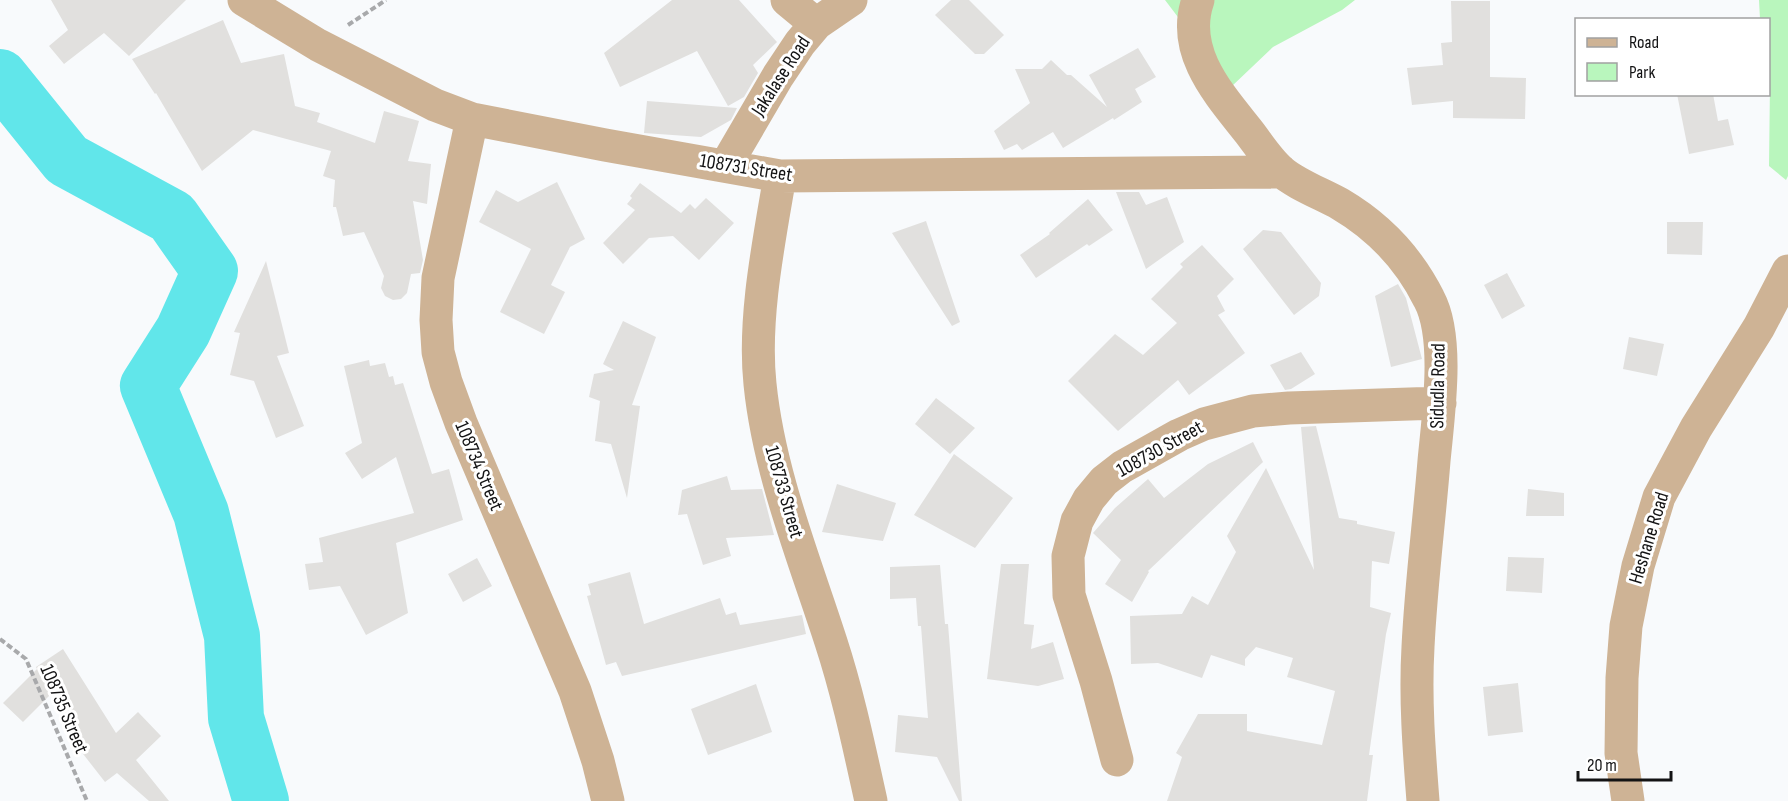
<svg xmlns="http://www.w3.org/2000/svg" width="1788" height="801" font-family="'Sofia Sans Condensed',sans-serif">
<rect width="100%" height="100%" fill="#f8fafc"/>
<path fill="#b9f6bd" d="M1165,0H1355L1342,10L1273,47L1231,87Z
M1759,0H1788V176L1786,180L1769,166L1770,83L1768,73V20L1760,19Z"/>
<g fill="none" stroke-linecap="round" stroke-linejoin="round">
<path stroke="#61e6ea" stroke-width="56" d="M0,77L67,160L172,217L210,271L183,331L148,386L201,513L232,636L236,718L261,801"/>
</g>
<path fill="#e1e0de" d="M51,0H186L129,56L104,33L64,64L49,46L68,30Z
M672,0H739L777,42L753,65L758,73L744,97L728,106L697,51L620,87L604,53Z
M951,0H969L1004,35L984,54H975L935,15Z
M1451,1H1490V77L1526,78L1525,119L1453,118V101L1412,105L1407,68L1443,65L1441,43L1452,42Z
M223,20L241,63L284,54L295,106L320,113L317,122L375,143L384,111L419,121L408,161L431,164L427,204L413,201L423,260L420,273L411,274L407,293L401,299L393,300L385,296L381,288L384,276L364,232L343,236L336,207H333L335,180L323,176L331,151L253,130L202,171L156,93L155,94L132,59Z
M1138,48L1156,77L1135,89L1142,102L1114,120L1113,118L1063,148L1053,132L1022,150L1017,144L1004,150L994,131L1030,103L1015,69H1042L1051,60L1067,75H1071L1107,107L1089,75Z
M1677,94H1713L1718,121L1728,119L1734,145L1689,154Z
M647,101L737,108L731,120L701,137L644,133Z
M557,182L585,239L570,247L551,285L565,292L544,334L500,312L531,249L479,222L496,190L518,202Z
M640,183L681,213L690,204L695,209L706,198L734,223L699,260L673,236L649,238L623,264L603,243L635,210L627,204L632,198L630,196Z
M1116,192H1139L1146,205L1167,197L1184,242L1146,269Z
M1088,199L1113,230L1089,246L1087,244L1036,278L1020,255L1050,234L1049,233Z
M926,221L960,322L952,326L892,233Z
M1667,222H1703L1702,255L1667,254Z
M1263,230L1281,232L1321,283L1319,296L1294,315L1243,249Z
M1202,245L1234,279L1217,296L1225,311L1218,315L1245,353L1189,395L1178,380L1118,431L1068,381L1115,334L1143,355L1177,323L1151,299L1183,267L1180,264Z
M266,261L289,353L277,356L304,426L276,438L254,381L230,375L240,333L234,332Z
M1507,273L1525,306L1502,319L1484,285Z
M1398,284L1406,298L1422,359L1391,367L1375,296Z
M623,321L656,337L632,405L640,406L627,498L611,444L595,441L600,401L589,397L594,374L614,370L603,364Z
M1629,337L1664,344L1657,376L1623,369Z
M1301,352L1315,374L1291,389L1285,390L1270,365Z
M369,360L370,366L385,363L389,377L393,376L395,385L403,383L432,474L449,469L463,520L396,543L408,613L366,635L340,586L309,590L305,564L323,562L319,538L414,513L396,457L362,479L345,453L362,443L344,366Z
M936,398L975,428L950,454L915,424Z
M1316,426L1339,518L1357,521V524L1395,532L1389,564L1372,561L1370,607L1391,613L1386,634L1369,755H1373L1367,801H1167L1182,757L1176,753L1198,714H1247V731L1322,745L1335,691L1287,677L1293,658L1256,647L1245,659V666L1211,655L1202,678L1158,663L1131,664L1130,616L1182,614L1192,596L1208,605L1236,552L1227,536L1266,468L1314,570L1301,427Z
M1253,442L1263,462L1148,571L1149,572L1132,602L1105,584L1121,560L1093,533L1115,508L1148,479L1164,498L1208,464Z
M954,454L1013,498L975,548L914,515Z
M727,476L731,490L762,489L774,535L726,538L731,556L703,565L687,514L678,515L682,490Z
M837,484L896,503L883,541L822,532Z
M1528,489L1564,493V516H1526Z
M1508,557L1544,558L1542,593L1506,591Z
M477,558L492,586L463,602L448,574Z
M1001,564H1029L1024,624L1034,625L1031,649L1053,642L1064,679L1038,686L987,679Z
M940,565L945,624H948L962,801H959L937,757L895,752L898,715L928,718L921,626H918L916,598L890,599V567Z
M630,572L644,624L720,598L726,615L736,612L740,625L802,615L806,634L622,676L616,662L606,665L587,596L591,595L588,584Z
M63,649L116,733L138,712L161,736L136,760L169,801H149L117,773L105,782L80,750L85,745L52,693L23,722L3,703L37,669L36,667Z
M1518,683L1523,732L1488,736L1483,687Z
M756,684L772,732L708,755L691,709Z"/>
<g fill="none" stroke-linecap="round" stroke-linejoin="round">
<path stroke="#a8a9ab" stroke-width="4" stroke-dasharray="6 3" stroke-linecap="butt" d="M348,25L386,0
M0,639L26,659L87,801"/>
<path stroke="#ceb395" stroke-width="33" d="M244,0L318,45L435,105L472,119L605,145L780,176L1281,172
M787,0L816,24
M1198,0C1180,52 1219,94 1249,132C1259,145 1269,161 1281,171C1294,183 1324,195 1340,204C1379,227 1409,259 1429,299C1450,338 1438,417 1434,461C1429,523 1421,585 1418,647C1415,698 1419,750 1423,801
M472,119L438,278L436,320L438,352L446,382L461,423L575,691L598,761L608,801
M726,165L778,76L800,43L816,24L851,0
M780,176C769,241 753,319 760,384C769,473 804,558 831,642C848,694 859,747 871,801
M1117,760L1096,681L1069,595L1068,556L1077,521L1089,499L1104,481L1122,467L1179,435L1204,424L1253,411L1289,408L1440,403
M1628,801L1621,753L1622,678L1626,626L1638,566L1659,497L1696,428L1759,327L1788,271"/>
</g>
<g text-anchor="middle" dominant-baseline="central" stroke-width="6" stroke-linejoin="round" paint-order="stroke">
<g font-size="20" fill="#131314" stroke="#fff">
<text transform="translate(781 76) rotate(-57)">Jakalase Road</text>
<text transform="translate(746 168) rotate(9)">108731 Street</text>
<text transform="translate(1438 386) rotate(-89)">Sidudla Road</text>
<text transform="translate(1160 449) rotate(-29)">108730 Street</text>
<text transform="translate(479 466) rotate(67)">108734 Street</text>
<text transform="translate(784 492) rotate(74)">108733 Street</text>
<text transform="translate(1649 538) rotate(-73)">Heshane Road</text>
<text transform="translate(64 709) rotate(67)">108735 Street</text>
</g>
</g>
<rect x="1575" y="18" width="195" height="78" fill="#ffffff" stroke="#a1a1a1" stroke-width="1.5"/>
<rect x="1587" y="38" width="30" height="9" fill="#ceb395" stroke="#a1a1a1" stroke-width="1.5"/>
<text x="1629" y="48" font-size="18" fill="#131314">Road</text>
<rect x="1587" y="63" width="30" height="18" fill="#b9f6bd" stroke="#a1a1a1" stroke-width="1.5"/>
<text x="1629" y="78" font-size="18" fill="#131314">Park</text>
<path d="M1578 771v9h93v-9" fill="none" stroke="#131314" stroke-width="3"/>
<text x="1587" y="771" font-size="18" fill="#131314" stroke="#ffffff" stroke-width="4.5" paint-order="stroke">20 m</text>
</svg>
